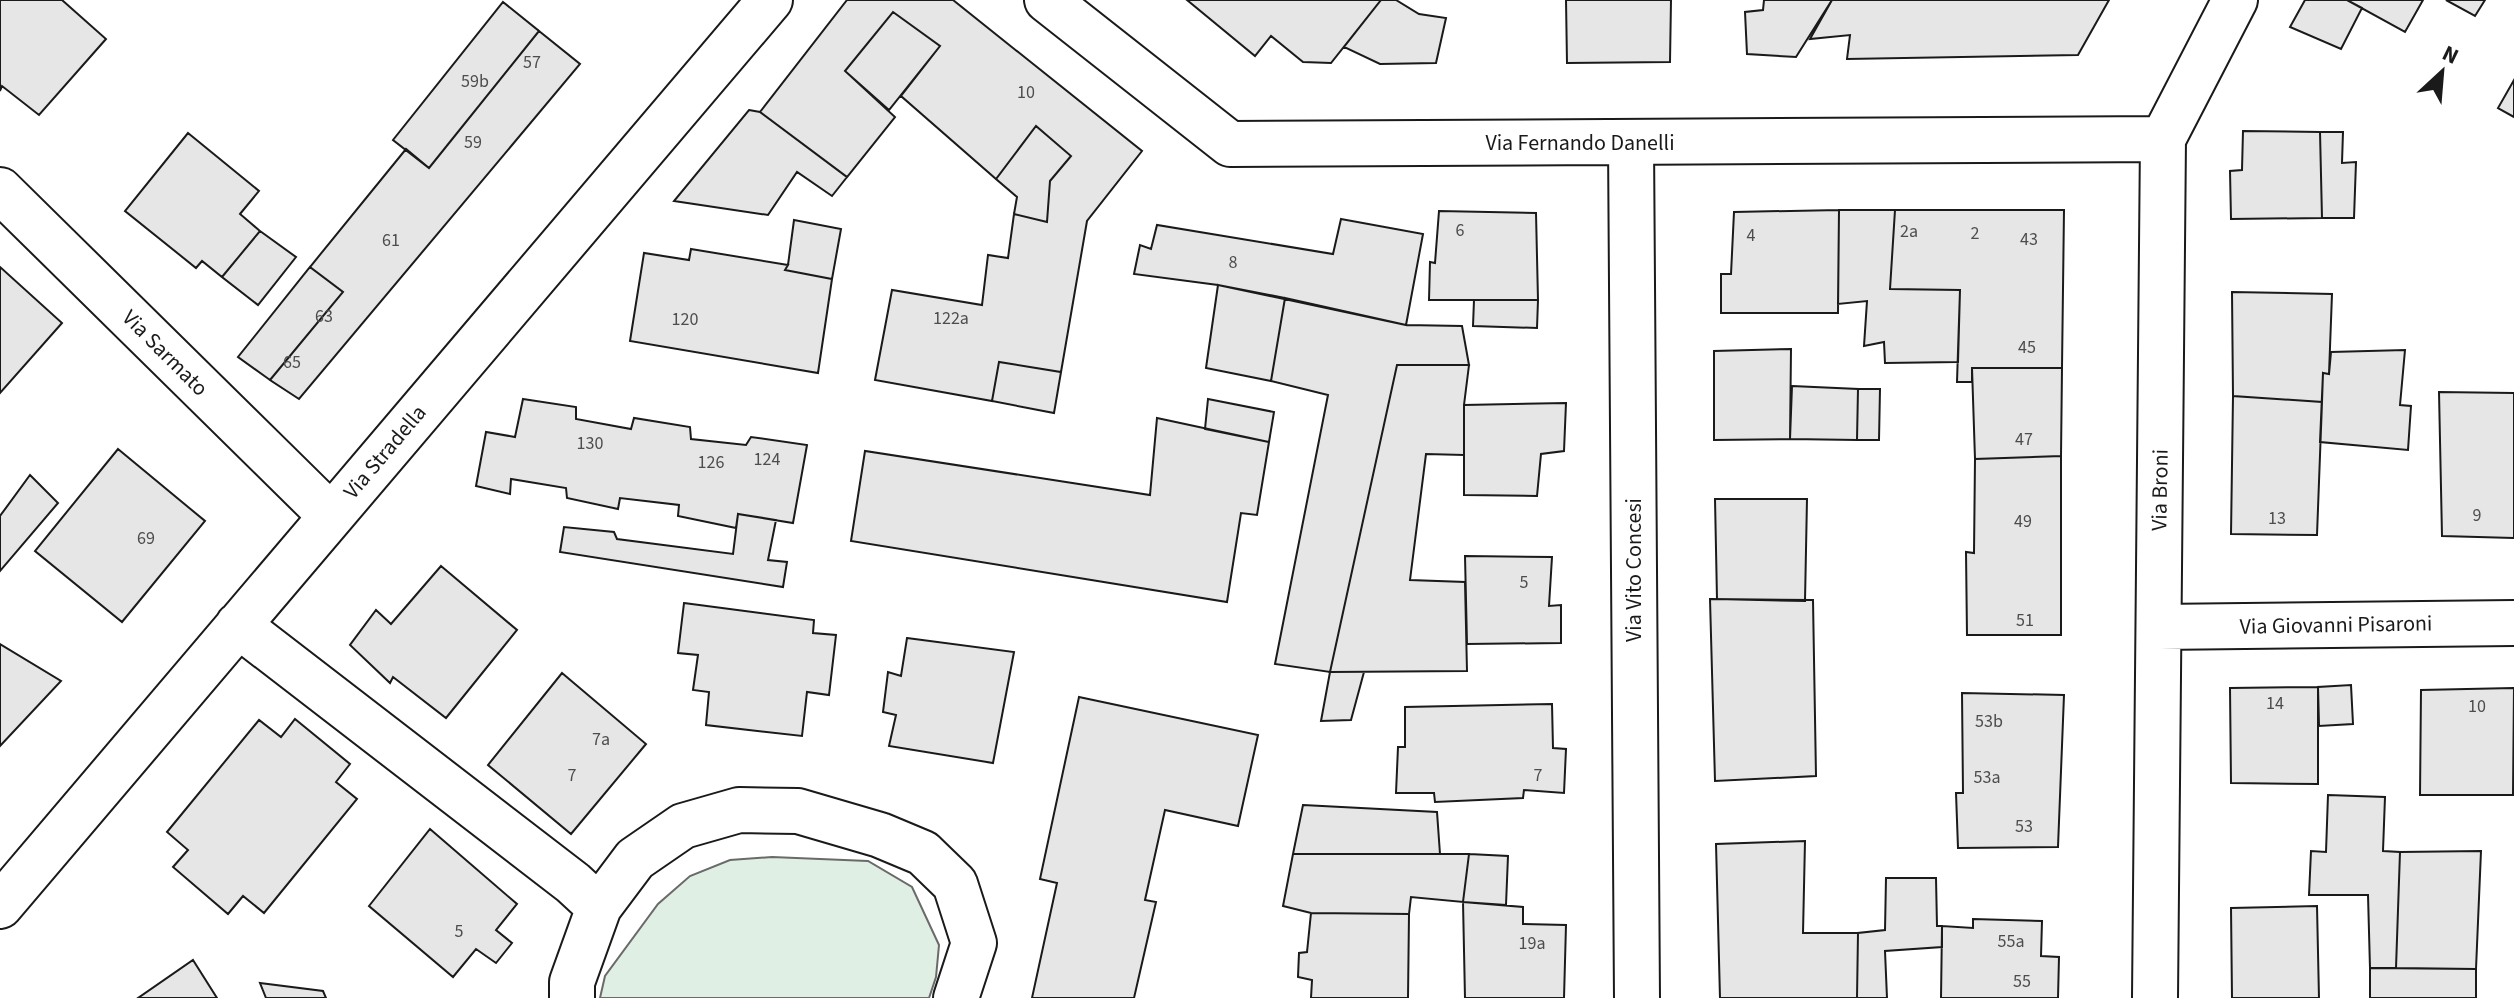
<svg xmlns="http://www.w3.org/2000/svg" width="2514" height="998" font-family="'Source Sans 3',sans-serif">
<rect width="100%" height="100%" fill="#fff"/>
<path fill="#e0efe3" stroke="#6a6a6a" stroke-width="2" d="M772,857L868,861L912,887L939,945L936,977L929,998H600L605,976L658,904L690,876L730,860Z"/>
<path fill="#e6e6e6" stroke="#1a1a1a" stroke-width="2" d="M0,0H62L106,39L39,115L2,86L0,91Z
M847,0H953L1142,151L1087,221L1061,372L999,362L992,401L875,380L892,290L982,305L988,255L1008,258L1014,214L1047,222L1050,181L1071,156L1036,126L996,179L901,96L940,46L893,12L845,71L895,117L847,177L760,112Z
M1187,0H1381L1331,63L1303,62L1271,36L1255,56Z
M1381,0H1396L1419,14L1446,18L1436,63L1380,64L1344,47Z
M1566,0H1671L1670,62L1567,63Z
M1764,0H1832L1796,57L1747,54L1745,12L1763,10Z
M1832,0H2109L2078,55L1847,59L1850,35L1810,39Z
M2305,0H2347L2362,8L2341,49L2290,27Z
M2347,0H2423L2405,32Z
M2446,0H2485L2475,16Z
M503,2L539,31L429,168L393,140Z
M893,12L940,46L889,110L845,71Z
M539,31L580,64L299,399L270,380L343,292L310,267L406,149L429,168Z
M2514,80V117L2498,108Z
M749,110L760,112L847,177L832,196L797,172L768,215L674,201Z
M1036,126L1071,156L1050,181L1047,222L1014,214L1017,197L996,179Z
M2243,131L2320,132L2322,218L2231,219L2230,171L2242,170Z
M2320,132H2343L2342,163L2356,162L2354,218H2322Z
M188,133L259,191L240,214L260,231L222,277L202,261L196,268L125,211Z
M1839,210H1895L1890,289L1960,290L1958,362L1885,363L1884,342L1864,346L1867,301L1838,304Z
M1839,210L1838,313H1721V274H1731L1734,212Z
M1895,210H2064L2062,368H1972V382H1957L1960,290L1890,289Z
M1439,211L1536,213L1538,300H1429L1430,262L1435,263Z
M1341,219L1423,234L1406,325L1218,285L1134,274L1140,245L1151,249L1157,225L1333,254Z
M794,220L841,229L832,279L785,270L788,265Z
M260,231L296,257L258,305L222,277Z
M691,249L788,265L785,270L832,279L818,373L630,341L644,253L689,260Z
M0,267L62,323L0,393Z
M310,267L343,292L270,380L238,357Z
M1218,285L1285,298L1271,381L1206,368Z
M2232,292L2332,294L2329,374L2323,373L2322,402L2233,396Z
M1285,298L1406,325L1462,326L1469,365H1397L1330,672L1275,664L1328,395L1271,381Z
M1474,300H1538L1537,328L1473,326Z
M1791,349L1790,439L1714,440V351Z
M2405,350L2400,405L2411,406L2408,450L2320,442L2323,373L2329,374L2331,352Z
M999,362L1061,372L1054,413L992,401Z
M1397,365H1469L1464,405V455L1426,454L1410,580L1465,582L1467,671L1330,672Z
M1972,368H2062L2061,456L1975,459Z
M1792,386L1858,389L1857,440L1790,439Z
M1858,389H1880L1879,440H1857Z
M2439,392L2514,393V538L2442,536Z
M2233,396L2322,402L2317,535L2231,534Z
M523,399L576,407V419L631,429L634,418L690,427L691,439L746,445L751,437L807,445L793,523L738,514L736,528L678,516L679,505L620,498L618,509L567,498L566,488L511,479L510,494L476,486L486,432L515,437Z
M1208,399L1274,412L1269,442L1205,429Z
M1566,403L1564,451L1541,454L1537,496L1464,495V405Z
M1157,418L1269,442L1257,515L1241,513L1227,602L851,541L865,451L1150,495Z
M118,449L205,521L122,622L35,551Z
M2061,456V635H1967L1966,552L1974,553L1975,459Z
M30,475L58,503L0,571V516Z
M1715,499H1807L1805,601L1717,599Z
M738,514L776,520L768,560L787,562L783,587L560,552L564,527L614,532L617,539L733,554Z
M1465,556L1552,557L1549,606L1561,605V643L1467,644Z
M441,566L517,630L446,718L393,677L390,683L350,645L376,610L391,624Z
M1710,599L1813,600L1816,776L1715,781Z
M684,603L814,620L813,633L836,635L829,695L807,692L802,736L706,725L709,692L693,690L698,655L678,653Z
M907,638L1014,652L993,763L889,746L896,715L883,712L888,672L901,676Z
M0,644L61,681L0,746Z
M1330,672H1364L1351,720L1321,721Z
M562,673L646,744L571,834L488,765Z
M2351,685L2353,724L2319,726L2318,687Z
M2318,687V784L2231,783L2230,688Z
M2514,688L2513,795H2420L2421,690Z
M1962,693L2064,695L2058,847L1958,848L1956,793H1963Z
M1079,697L1258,735L1238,826L1165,810L1145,900L1156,902L1134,998H1032L1057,883L1040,879Z
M1552,704L1553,748L1566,749L1564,793L1524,790L1523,798L1435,802L1434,793H1396L1398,747H1405V707Z
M295,719L350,764L336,782L357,799L264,913L243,896L228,914L173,867L188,850L167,832L259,720L281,737Z
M2328,795L2385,797L2383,851L2400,852L2396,968H2370L2368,895H2309L2311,851L2326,852Z
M1303,805L1437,812L1440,854H1293Z
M430,829L517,904L496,930L512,943L496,963L476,949L453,977L369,906Z
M1805,841L1803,933H1858L1857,998H1720L1716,844Z
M2481,851L2476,969L2396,968L2400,852Z
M1293,854H1469L1463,902L1411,897L1409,914L1311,913L1283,906Z
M1469,854L1508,856L1506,905L1463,902Z
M1886,878H1936L1937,926H1942V947L1885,951L1887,998H1857L1858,933L1885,930Z
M1463,902L1523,907V924L1566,925L1564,998H1465Z
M2317,906L2319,998H2232L2231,908Z
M1311,913L1409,914L1408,998H1311L1312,980L1298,977L1299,953L1307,952Z
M1973,919L2042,921L2041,956L2059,957L2058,998H1941L1942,926L1973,928Z
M193,960L217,998H138Z
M2370,968L2476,969V998H2370Z
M260,983L323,991L326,998H266Z"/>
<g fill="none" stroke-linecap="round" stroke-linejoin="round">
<defs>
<path id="minor" d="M1047,0L1230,144L2163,139
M1631,142L1637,998
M0,190L331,516
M238,625L573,883L599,907
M2159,627L2514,623
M0,906L770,0
M572,998V982L599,907L635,859L683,826L739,810L798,811L880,835L923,853L955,884L974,943L956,998
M2155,998L2163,139L2235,0"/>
</defs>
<use href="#minor" stroke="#1a1a1a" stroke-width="48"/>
<use href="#minor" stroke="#fff" stroke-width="44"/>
</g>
<g text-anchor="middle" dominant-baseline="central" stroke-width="6" stroke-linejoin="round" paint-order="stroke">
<g font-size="18" fill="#4d4d4d">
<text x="532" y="62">57</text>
<text x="475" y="81">59b</text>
<text x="1026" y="92">10</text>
<text x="473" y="142">59</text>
<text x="1460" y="230">6</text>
<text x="1909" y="231">2a</text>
<text x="1975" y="233">2</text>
<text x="1751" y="235">4</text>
<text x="2029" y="239">43</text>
<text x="391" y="240">61</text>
<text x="1233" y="262">8</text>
<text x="324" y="316">63</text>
<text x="951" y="318">122a</text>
<text x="685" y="319">120</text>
<text x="2027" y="347">45</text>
<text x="292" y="362">65</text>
<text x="2024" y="439">47</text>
<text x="590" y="443">130</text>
<text x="767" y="459">124</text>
<text x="711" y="462">126</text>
<text x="2477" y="515">9</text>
<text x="2277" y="518">13</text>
<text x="2023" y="521">49</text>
<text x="146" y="538">69</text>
<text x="1524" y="582">5</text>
<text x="2025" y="620">51</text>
<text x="2275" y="703">14</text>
<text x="2477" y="706">10</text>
<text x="1989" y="721">53b</text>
<text x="601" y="739">7a</text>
<text x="572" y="775">7</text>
<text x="1538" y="775">7</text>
<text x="1987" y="777">53a</text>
<text x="2024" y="826">53</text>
<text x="459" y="931">5</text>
<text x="2011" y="941">55a</text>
<text x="1532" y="943">19a</text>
<text x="2022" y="981">55</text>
</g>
<g font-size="22" fill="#1a1a1a" stroke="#fff">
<text x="1580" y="143">Via Fernando Danelli</text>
<text transform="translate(165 353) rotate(45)">Via Sarmato</text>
<text transform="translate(385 452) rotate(-50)">Via Stradella</text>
<text transform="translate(2160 490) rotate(-89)">Via Broni</text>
<text transform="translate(1634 570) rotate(-90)">Via Vito Concesi</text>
<text transform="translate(2336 625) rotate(-1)">Via Giovanni Pisaroni</text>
</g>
</g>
<g transform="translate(2442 72) rotate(26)" stroke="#ffffff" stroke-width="6" paint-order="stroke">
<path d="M0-6L14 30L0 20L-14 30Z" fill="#1a1a1a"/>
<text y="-12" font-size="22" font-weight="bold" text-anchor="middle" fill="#1a1a1a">N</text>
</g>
</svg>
